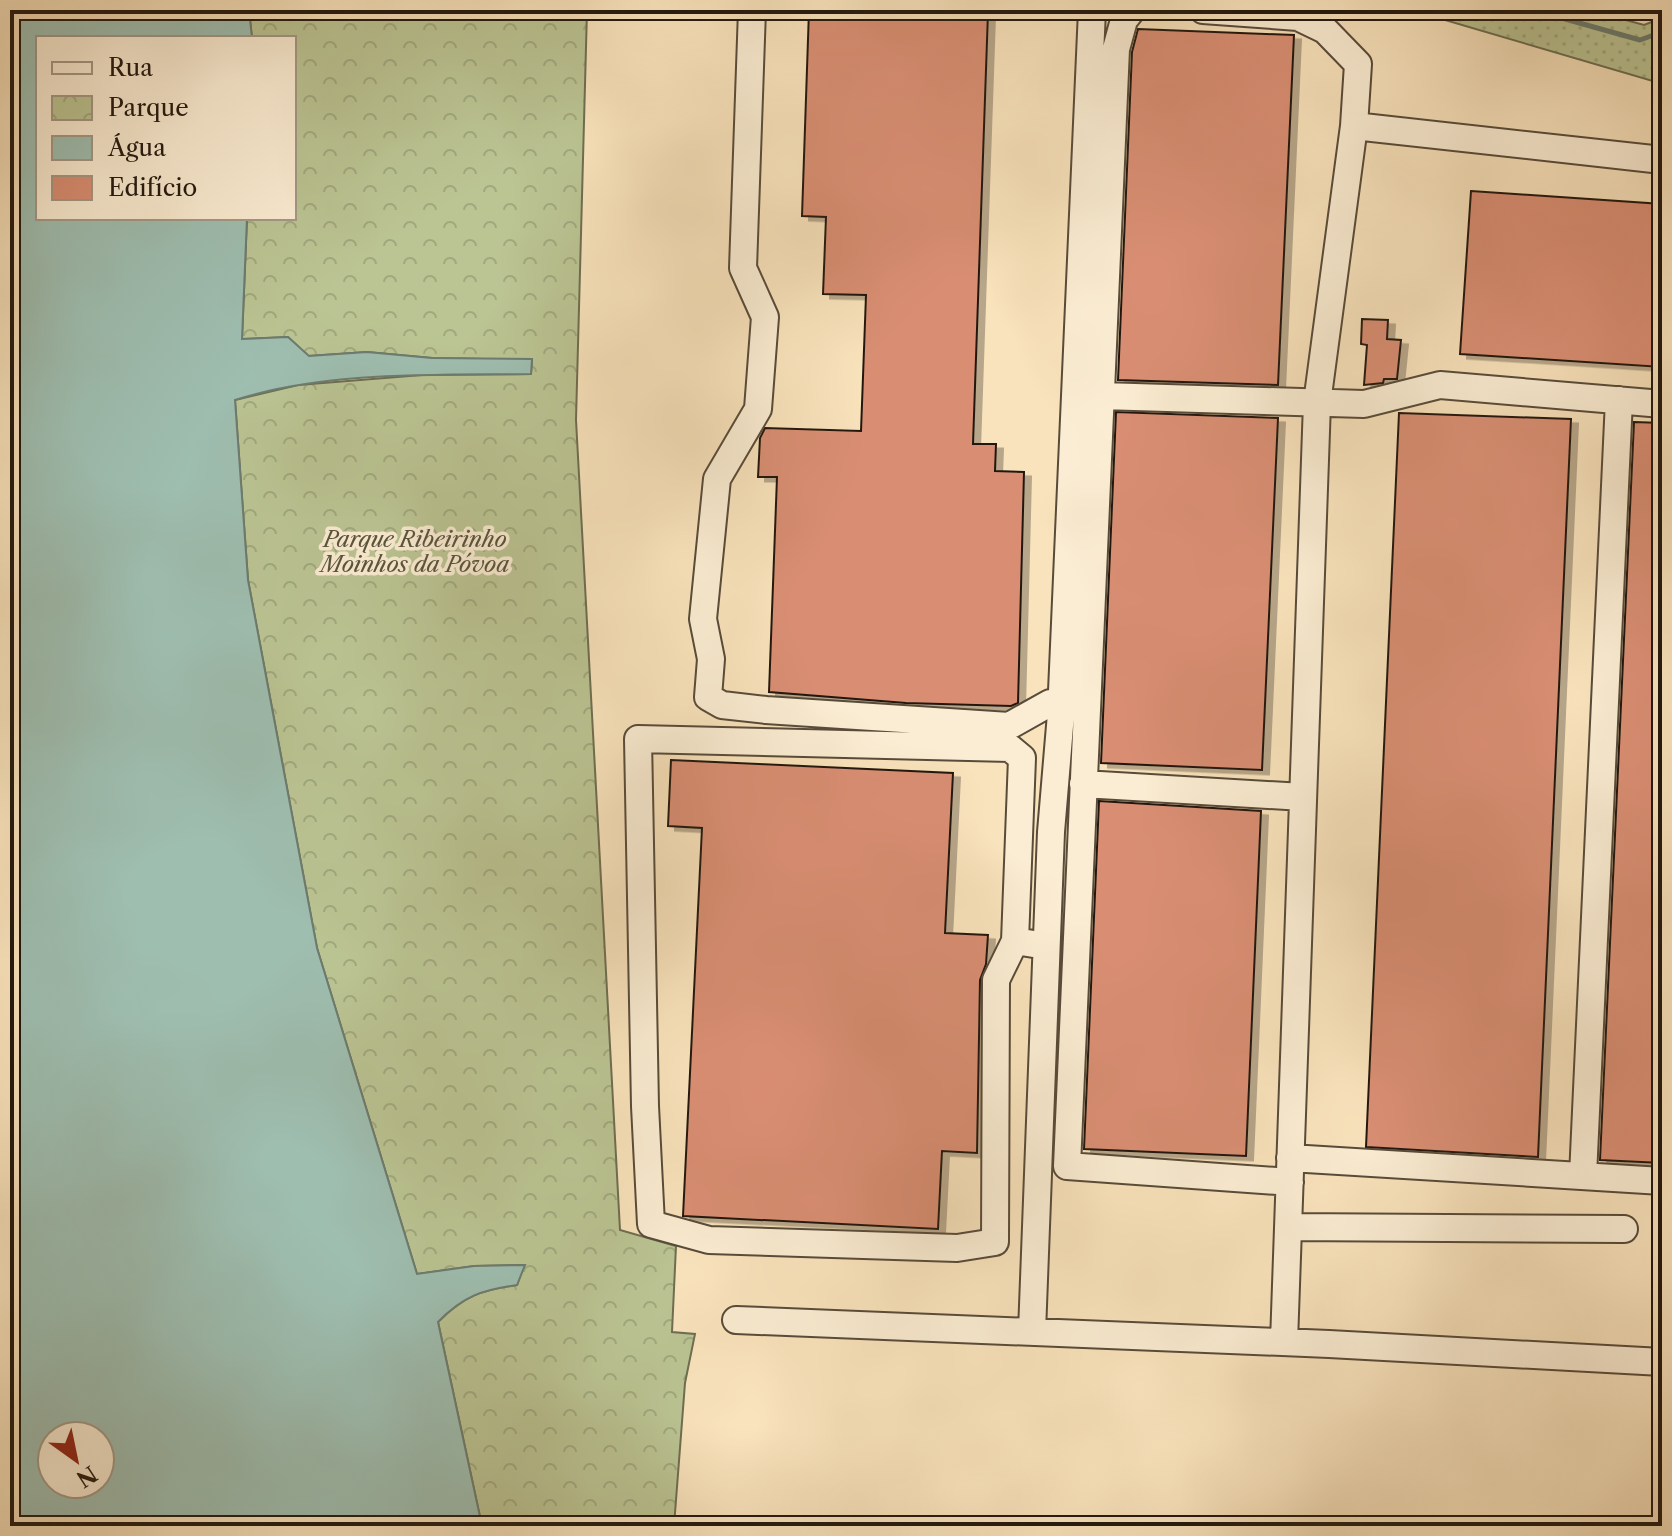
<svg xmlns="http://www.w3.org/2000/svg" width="1672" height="1536" font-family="'Libre Caslon Text',serif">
<defs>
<pattern id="grass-dots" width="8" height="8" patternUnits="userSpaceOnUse" patternTransform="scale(2)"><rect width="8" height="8" fill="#bbc493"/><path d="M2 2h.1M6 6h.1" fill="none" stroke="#a0a87e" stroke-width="1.8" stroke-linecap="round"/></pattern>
<pattern id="park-crowns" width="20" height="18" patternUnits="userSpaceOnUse" patternTransform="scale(2)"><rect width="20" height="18" fill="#bbc493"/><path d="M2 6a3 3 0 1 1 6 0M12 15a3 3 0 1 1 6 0" fill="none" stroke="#a0a87e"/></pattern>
<filter id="shadow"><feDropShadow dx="7" dy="4.5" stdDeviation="0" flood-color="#0004"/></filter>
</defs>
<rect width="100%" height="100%" fill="#f9e3bc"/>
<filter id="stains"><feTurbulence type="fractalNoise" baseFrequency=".0025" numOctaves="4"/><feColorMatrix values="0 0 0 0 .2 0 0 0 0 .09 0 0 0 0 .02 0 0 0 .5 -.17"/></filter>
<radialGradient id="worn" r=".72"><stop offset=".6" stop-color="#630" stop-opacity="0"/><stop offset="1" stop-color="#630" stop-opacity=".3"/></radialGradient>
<path fill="url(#grass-dots)" stroke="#6e6e51" stroke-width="2" d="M1411,10H1589L1644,25L1662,18V80L1656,82Z"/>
<path fill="url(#park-crowns)" stroke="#6e6e51" stroke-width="2" d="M249,10H587L576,420L620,1230L676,1246L672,1332L695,1334L685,1383L674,1526H482L438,1322C464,1296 481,1290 517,1285L524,1265L474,1266L417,1274L317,948L248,580L235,400L298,385L422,375L531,374L532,360L432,358L367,352L308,356L288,337L242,339L247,218H294V38H252Z"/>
<path fill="#9ebeb0" stroke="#6c7c70" stroke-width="2" fill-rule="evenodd" d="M10,10H249L252,38H38V218H247L242,339L288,337L309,356L367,352L432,358L532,359L531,374C437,375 325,371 235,400L248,580L317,948L417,1274L474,1266L525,1265L517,1285C482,1290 463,1296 438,1322L482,1526H10ZM52,1436H100V1484H52Z"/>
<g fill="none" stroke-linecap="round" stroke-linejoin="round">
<path stroke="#6c7c70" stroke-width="5" d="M1533,10L1640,40L1662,32"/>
</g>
<path fill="#d98e73" stroke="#22180f" stroke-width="2" filter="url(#shadow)" d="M809,10L988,12L973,444H996L995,471L1024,472L1018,703L1011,706L906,703L769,692L777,477H758L760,438L765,428L861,431L866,295L823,294L826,217L802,216Z
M1138,29L1294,35L1278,385L1118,380L1132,52Z
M1471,191L1662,204V367L1460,354Z
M1362,319L1388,320L1387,339L1401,340L1397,379H1384L1383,383L1364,385L1367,345L1361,344Z
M1116,412L1278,418L1262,770L1101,763Z
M1399,413L1571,419L1538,1157L1366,1147Z
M1634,422L1662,423V1163L1600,1160Z
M671,760L953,773L945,933L988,935L986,964L980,980L977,1153L942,1151L938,1229L683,1216L702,828L668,826Z
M1099,801L1261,811L1246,1156L1084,1149Z"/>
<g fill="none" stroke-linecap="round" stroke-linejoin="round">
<defs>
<path id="minor" d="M752,10L743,268L765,317L758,409L717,479L703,619L711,659L708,697L722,705L766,710L1009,726L1050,703L1061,714
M1132,10L1124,20L1116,49L1067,1166L1290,1182
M1203,10L1298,17L1325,30L1358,64L1354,126L1317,403L1284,1342
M1354,126L1662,160
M1102,396L1364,404L1440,385L1662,404
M1083,784L1303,797
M1015,941L996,980L995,1242L957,1248L709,1240L651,1224L645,1106L638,739L1010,748L1022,758L1015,941L1046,946
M1290,1158L1662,1181
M1583,1176L1619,400
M1288,1227L1624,1229
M736,1320L1329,1344L1662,1362
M1032,1332L1051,832L1061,714L1092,10"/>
</defs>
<use href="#minor" stroke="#584b3a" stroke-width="30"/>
<use href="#minor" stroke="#fbedd3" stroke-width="26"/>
</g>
<g text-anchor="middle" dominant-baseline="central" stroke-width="7" stroke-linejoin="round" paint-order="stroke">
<g font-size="22" font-style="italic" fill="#58543d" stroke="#fbedd3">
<text x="415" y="539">Parque Ribeirinho<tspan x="415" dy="25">Moinhos da Póvoa</tspan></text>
</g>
</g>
<rect width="1672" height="1536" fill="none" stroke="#f9e3bc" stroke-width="40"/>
<rect x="12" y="12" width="1648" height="1512" fill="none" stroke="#22180f" stroke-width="4"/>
<rect x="20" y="20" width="1632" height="1496" fill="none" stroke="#22180f" stroke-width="2"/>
<rect x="36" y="36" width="260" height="184" fill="#fbedd3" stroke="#a49885" stroke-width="2"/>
<rect x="52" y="62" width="40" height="12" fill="#fbedd3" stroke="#a49885" stroke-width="2"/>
<text x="108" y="76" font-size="24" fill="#22180f">Rua</text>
<rect x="52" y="96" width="40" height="24" fill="url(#park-crowns)" stroke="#a49885" stroke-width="2"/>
<text x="108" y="116" font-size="24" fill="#22180f">Parque</text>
<rect x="52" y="136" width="40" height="24" fill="#9ebeb0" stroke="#a49885" stroke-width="2"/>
<text x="108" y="156" font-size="24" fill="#22180f">Água</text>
<rect x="52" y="176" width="40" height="24" fill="#d98e73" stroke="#a49885" stroke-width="2"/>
<text x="108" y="196" font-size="24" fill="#22180f">Edifício</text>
<g transform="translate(76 1460) rotate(147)"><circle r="38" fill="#fbedd3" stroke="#a49885" stroke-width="2"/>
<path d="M0-6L14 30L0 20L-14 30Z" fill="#8f2418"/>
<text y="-12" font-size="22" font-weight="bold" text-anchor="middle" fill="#22180f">N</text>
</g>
<rect width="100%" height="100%" filter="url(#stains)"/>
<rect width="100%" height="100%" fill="url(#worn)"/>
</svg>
